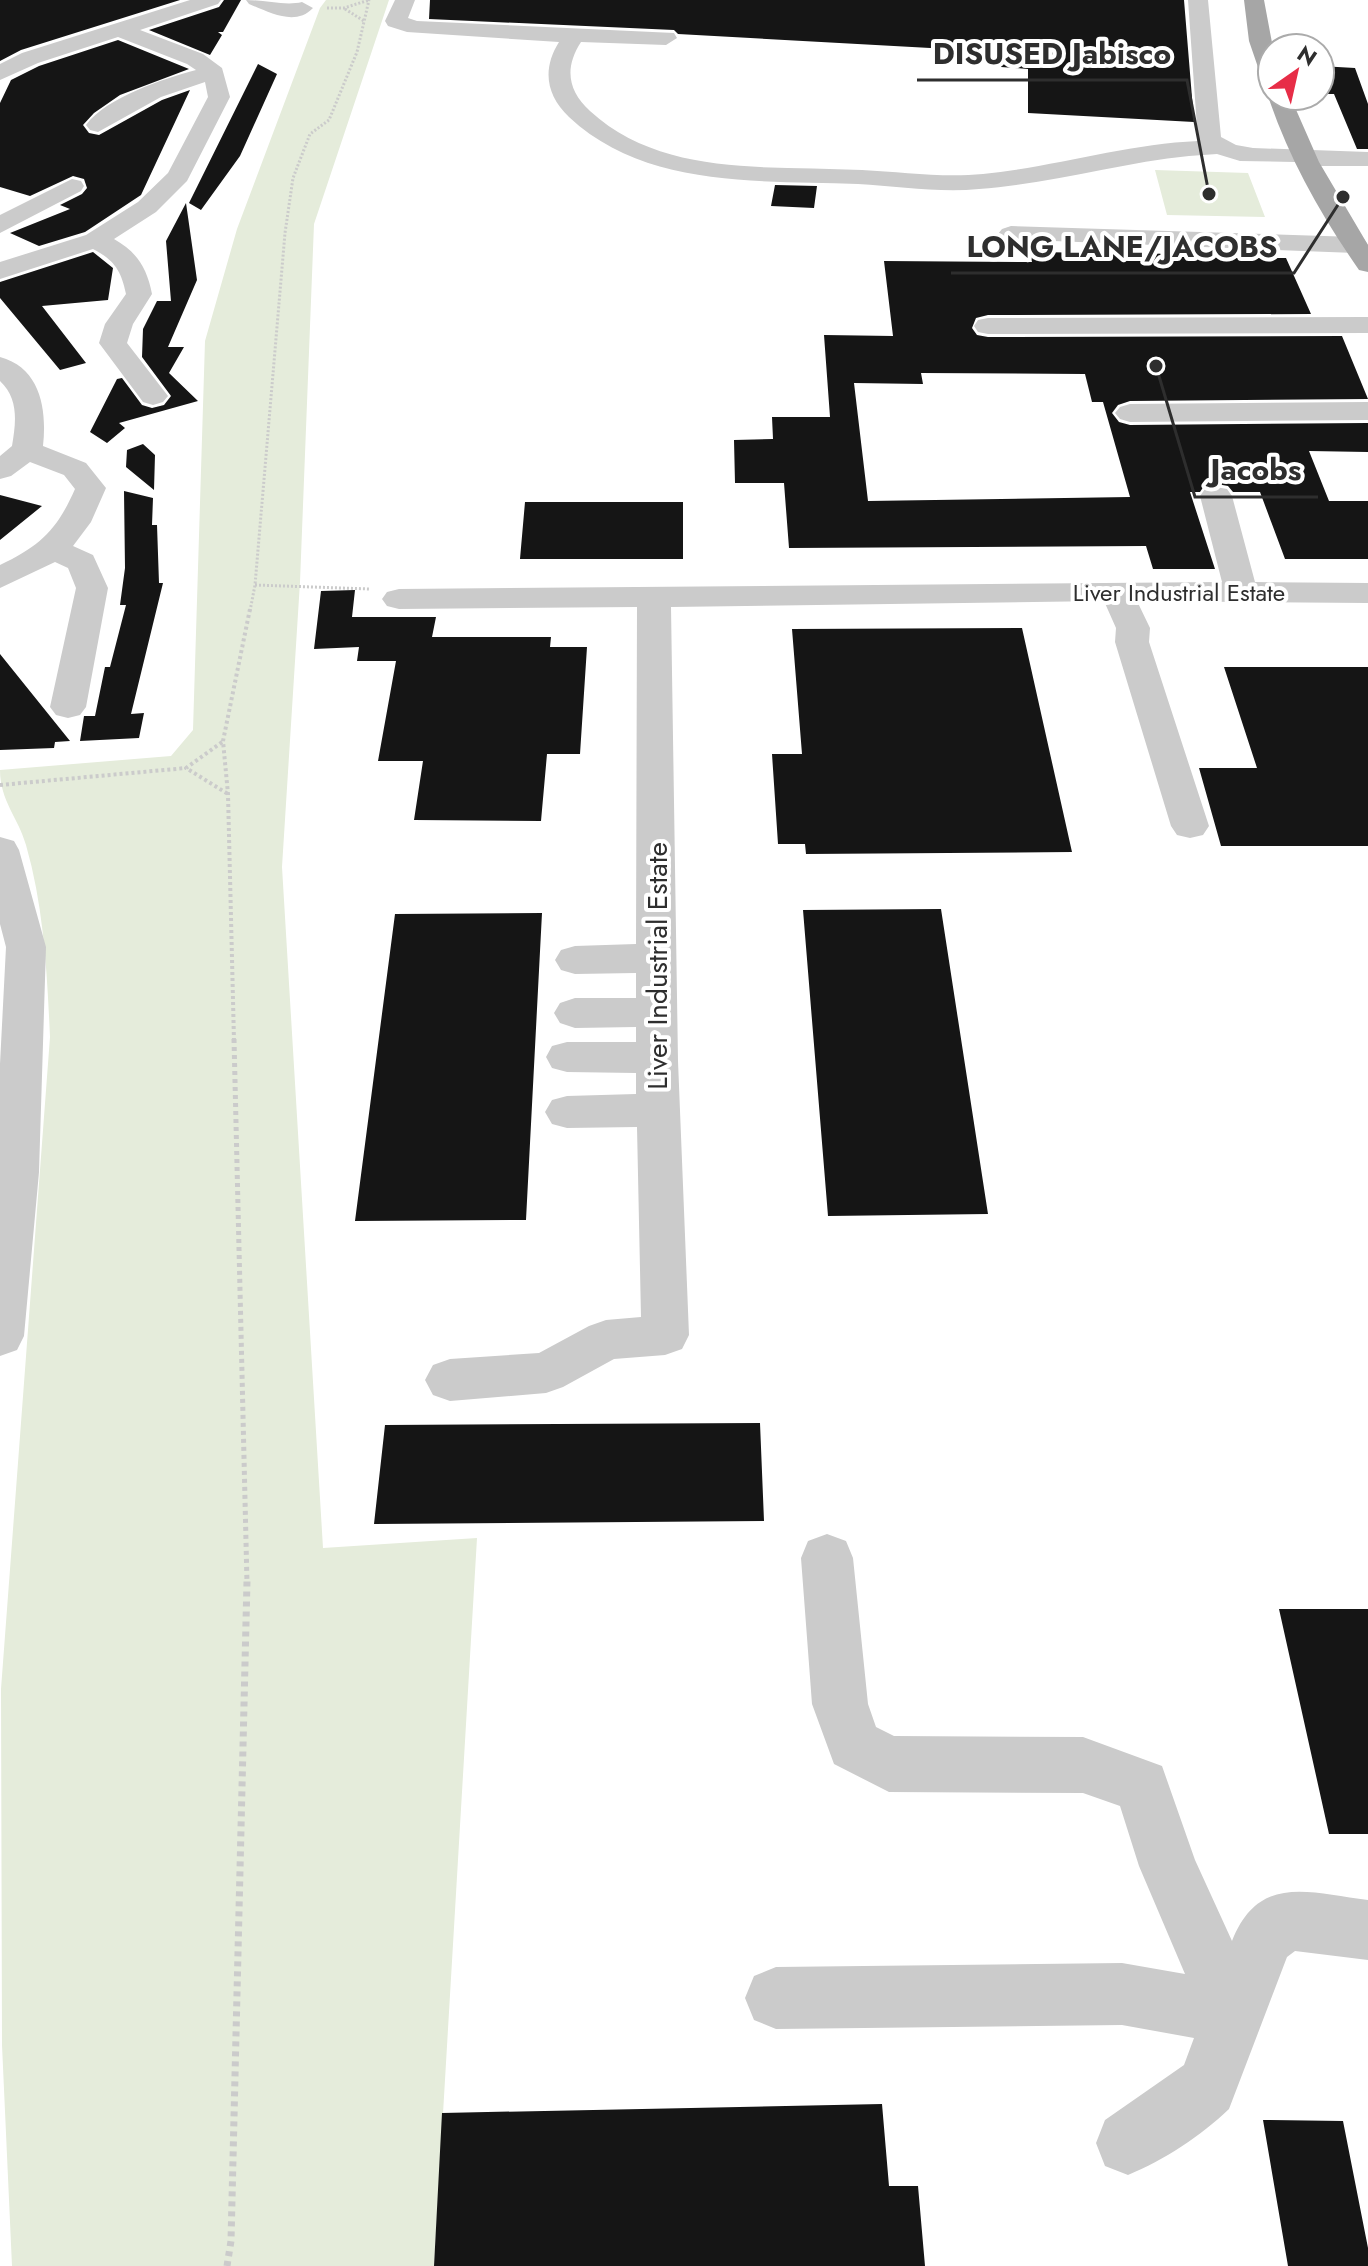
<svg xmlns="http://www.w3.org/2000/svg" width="1368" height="2266" font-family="Jost,sans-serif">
<rect width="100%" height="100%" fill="#fff"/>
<path fill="#e5ecdb" d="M326,0H389L314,224L300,582L282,867L323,1548L477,1538L434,2266H12L2,2045L1,1689L50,1037C47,972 44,908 26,845C18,817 0,801 0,770L171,756L193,730L205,341L237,229L320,8Z
M1155,170L1248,173L1265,217L1167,215Z"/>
<path fill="#151515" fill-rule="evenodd" d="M0,0H180L21,50L0,61Z
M224,0H241L223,32H218L222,35L210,55L149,30L219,7Z
M430,0H1184L1194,122L1028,113V69L1001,67L1003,52L678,34L674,30L429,19Z
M118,40L189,69L120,95L94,113L83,125L89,133L99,135L162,100L190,90L141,195L85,232L39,246L10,233L70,209L60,205L82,194L87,188L84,179L73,176L30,196L0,187V103L11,80L39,66Z
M258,64L277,74L240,156L201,210L189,203Z
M1320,66L1355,68L1368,104V149H1357L1334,94H1328Z
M775,185L817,186L814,208L771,206Z
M186,203L197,280L168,347H184L169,373L198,401L119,423L125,428L107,443L90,432L117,379L122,378L142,405L152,408L164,405L171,396L142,357L143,329L157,301H171L166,241Z
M1183,249L1221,251L1224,258H1286L1311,314L988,315L976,318L972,328L977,335L988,337L1342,336L1368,399L1130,401L1118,405L1112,413L1119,422L1130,425L1368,423V452L1309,451L1329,501H1368V559H1285L1260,492H1233L1228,486L1217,484L1204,486L1200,492H1190L1215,569H1153L1146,546L789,548L784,483H735L734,440L773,439L772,417H830L824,335L893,336L884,261L1032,262L1030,252L1185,254ZM921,373L1085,374L1092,402H1103L1130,497L868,501L854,383L923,384Z
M93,252L113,268L108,300L42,306L86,363L60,370L0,298V282Z
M143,444L155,455L154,490L126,467L127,450Z
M124,491L153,498L152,525H157L159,583H163L131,714L144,713L139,738L80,741L84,716H95L105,667H110L126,605H120L125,568Z
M0,495L42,506L0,540Z
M525,502H683V559H520Z
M355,590L352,617H436L432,637H551L550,647H587L580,754H547L541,821L414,820L423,761H378L396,661H357L359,647L314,649L321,591Z
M1022,628L1072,852L806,854L805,844H778L772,754H802L792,629Z
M0,654L70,741L55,742L54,748L0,750Z
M1224,667H1368V846H1221L1199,768H1257Z
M941,909L988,1214L828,1216L803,910Z
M542,913L526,1220L355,1221L395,914Z
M760,1423L764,1521L374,1524L385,1425Z
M1279,1609H1368V1834H1329Z
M882,2104L889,2186H918L925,2266H434L442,2113Z
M1263,2120L1343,2121L1368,2248V2266H1288Z"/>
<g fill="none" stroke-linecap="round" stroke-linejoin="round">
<path stroke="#cbcbcb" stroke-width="3" stroke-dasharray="2 2" stroke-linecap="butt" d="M327,8H344L369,0
M345,9L364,21
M255,585L370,589
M250,611L255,585L285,233L293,178L310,134L329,120L357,52L369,0"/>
<path stroke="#cbcbcb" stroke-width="4" stroke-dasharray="3 3" stroke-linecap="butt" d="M222,742L186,768L228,794
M0,785L186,768
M234,1041L228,794L223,741L250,609"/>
<path stroke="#cbcbcb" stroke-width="5" stroke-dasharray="4 4" stroke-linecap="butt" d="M234,1039L247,1583"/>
<path stroke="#cbcbcb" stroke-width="7" stroke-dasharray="5 5" stroke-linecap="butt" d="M227,2266L231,2241L247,1581"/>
<path fill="#cbcbcb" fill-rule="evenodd" d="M190,0H221L218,4L140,30L203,54L222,68L230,97L187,181L156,212L114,239C137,252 147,268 152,294L133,324L127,343L168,396L163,402L153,405L143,402L99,343L105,324L126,294C121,270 114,260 93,249L0,279V262L86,235L138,202L168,173L208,97L205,82L161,97L98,132L90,130L86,125C107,97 163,79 196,70L187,64L118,37L38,63L0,80V64L22,53Z
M246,0C264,0 286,6 302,2L313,8C295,27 269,12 249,4Z
M395,0H415L408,18L417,21L674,33L677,38L666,45L581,42C564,68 568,91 590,111C663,178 771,165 862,170C902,172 943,178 983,174C1055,167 1126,144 1198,141L1188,0H1208L1221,137L1236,145L1253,148L1368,152V166H1305L1295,162L1240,161L1217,154L1189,156C1119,163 1050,184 979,189C939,193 898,186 858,184C760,180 646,189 569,117C546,95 542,69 559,42L407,32L388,26L385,21Z
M72,179L81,181L84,186L81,191L0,233V215Z
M1011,226L1355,237L1364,239L1368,245L1364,251L1355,253L1002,239L998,234L1002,229Z
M1368,317V333L988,334L978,332L974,326L978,320L988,318Z
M0,357C41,368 47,410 43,446L86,463L106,488L91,522L73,546L93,555L108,588L86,707L80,715L68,718L56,715L50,707L76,588L68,568L55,562L0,588V565C40,546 57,530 75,489L64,475L30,462L11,476L0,479V456L12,446C16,422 19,399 0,381Z
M1368,402V420L1130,422L1120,419L1115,413L1120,407L1130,404Z
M1216,487L1227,489L1232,496L1255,582L1368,583V603L1137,601L1150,628L1149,642L1209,826L1203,835L1190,838L1177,835L1171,826L1115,642L1116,628L1104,601L671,607L678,1061L689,1335L682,1349L665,1355L614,1359L563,1387L546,1393L450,1401L433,1395L425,1380L433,1365L450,1359L539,1353L589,1326L606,1320L641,1317L637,1127L567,1128L552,1124L545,1112L552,1100L567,1096L636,1094V1073L567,1072L552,1068L546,1057L552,1046L567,1042H636V1027L575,1028L560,1023L554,1013L560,1003L575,998H636V973L575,974L561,970L555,960L561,950L575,946L636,944L637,607L399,609L387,606L382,599L387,592L399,589L1222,582L1200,496L1205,489Z
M0,837L14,841L19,850L46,947L39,1172L24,1336L17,1350L0,1356V1064L6,947L0,924Z
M827,1534L846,1541L853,1558L868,1704L876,1727L894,1736L1083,1737L1162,1766L1195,1860L1232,1941C1259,1873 1309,1893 1368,1900V1960L1295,1951L1287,1957L1229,2109C1201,2136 1164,2160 1128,2175L1105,2166L1096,2143L1105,2120L1184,2065L1194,2038L1122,2025L776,2029L754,2020L745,1998L754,1976L776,1967L1122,1963L1185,1974L1139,1866L1120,1806L1083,1793L889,1792L834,1764L812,1704L801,1558L808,1541Z"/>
<path fill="#a6a6a6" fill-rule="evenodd" d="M1244,0H1264L1273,48L1272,83L1261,76L1249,41Z
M1271,91L1272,96H1290L1319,162L1368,245V272L1359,270C1321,215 1289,159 1268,96Z"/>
</g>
<g text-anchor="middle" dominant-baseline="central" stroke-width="8" stroke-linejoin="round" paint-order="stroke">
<g font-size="24" fill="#2e2e2e" stroke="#fff">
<text x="1179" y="592">Liver Industrial Estate</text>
</g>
<g font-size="28" fill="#2e2e2e" stroke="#fff">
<text transform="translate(657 966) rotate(-90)">Liver Industrial Estate</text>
</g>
</g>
<path fill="none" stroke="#2e2e2e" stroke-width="3" d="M1209 194L1187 80H917M1343 197L1294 273H951M1156 366L1195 497H1318"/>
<g fill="#2e2e2e" stroke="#fff" stroke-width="3">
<circle cx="1209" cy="194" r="8"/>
<circle cx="1343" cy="197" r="8"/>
<circle cx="1156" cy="366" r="8"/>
</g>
<g font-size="30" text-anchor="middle" font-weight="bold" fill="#2e2e2e" stroke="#fff" stroke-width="8" stroke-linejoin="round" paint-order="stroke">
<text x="1052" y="64">DISUSED Jabisco</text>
<text x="1122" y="257">LONG LANE/JACOBS</text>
<text x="1256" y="480">Jacobs</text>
</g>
<g transform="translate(1296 72) rotate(34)"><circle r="38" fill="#ffffff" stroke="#ababab" stroke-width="2"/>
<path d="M0-6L14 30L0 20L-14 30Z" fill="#e72d47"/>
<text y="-12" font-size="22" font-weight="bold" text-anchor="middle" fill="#2e2e2e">N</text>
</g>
</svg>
